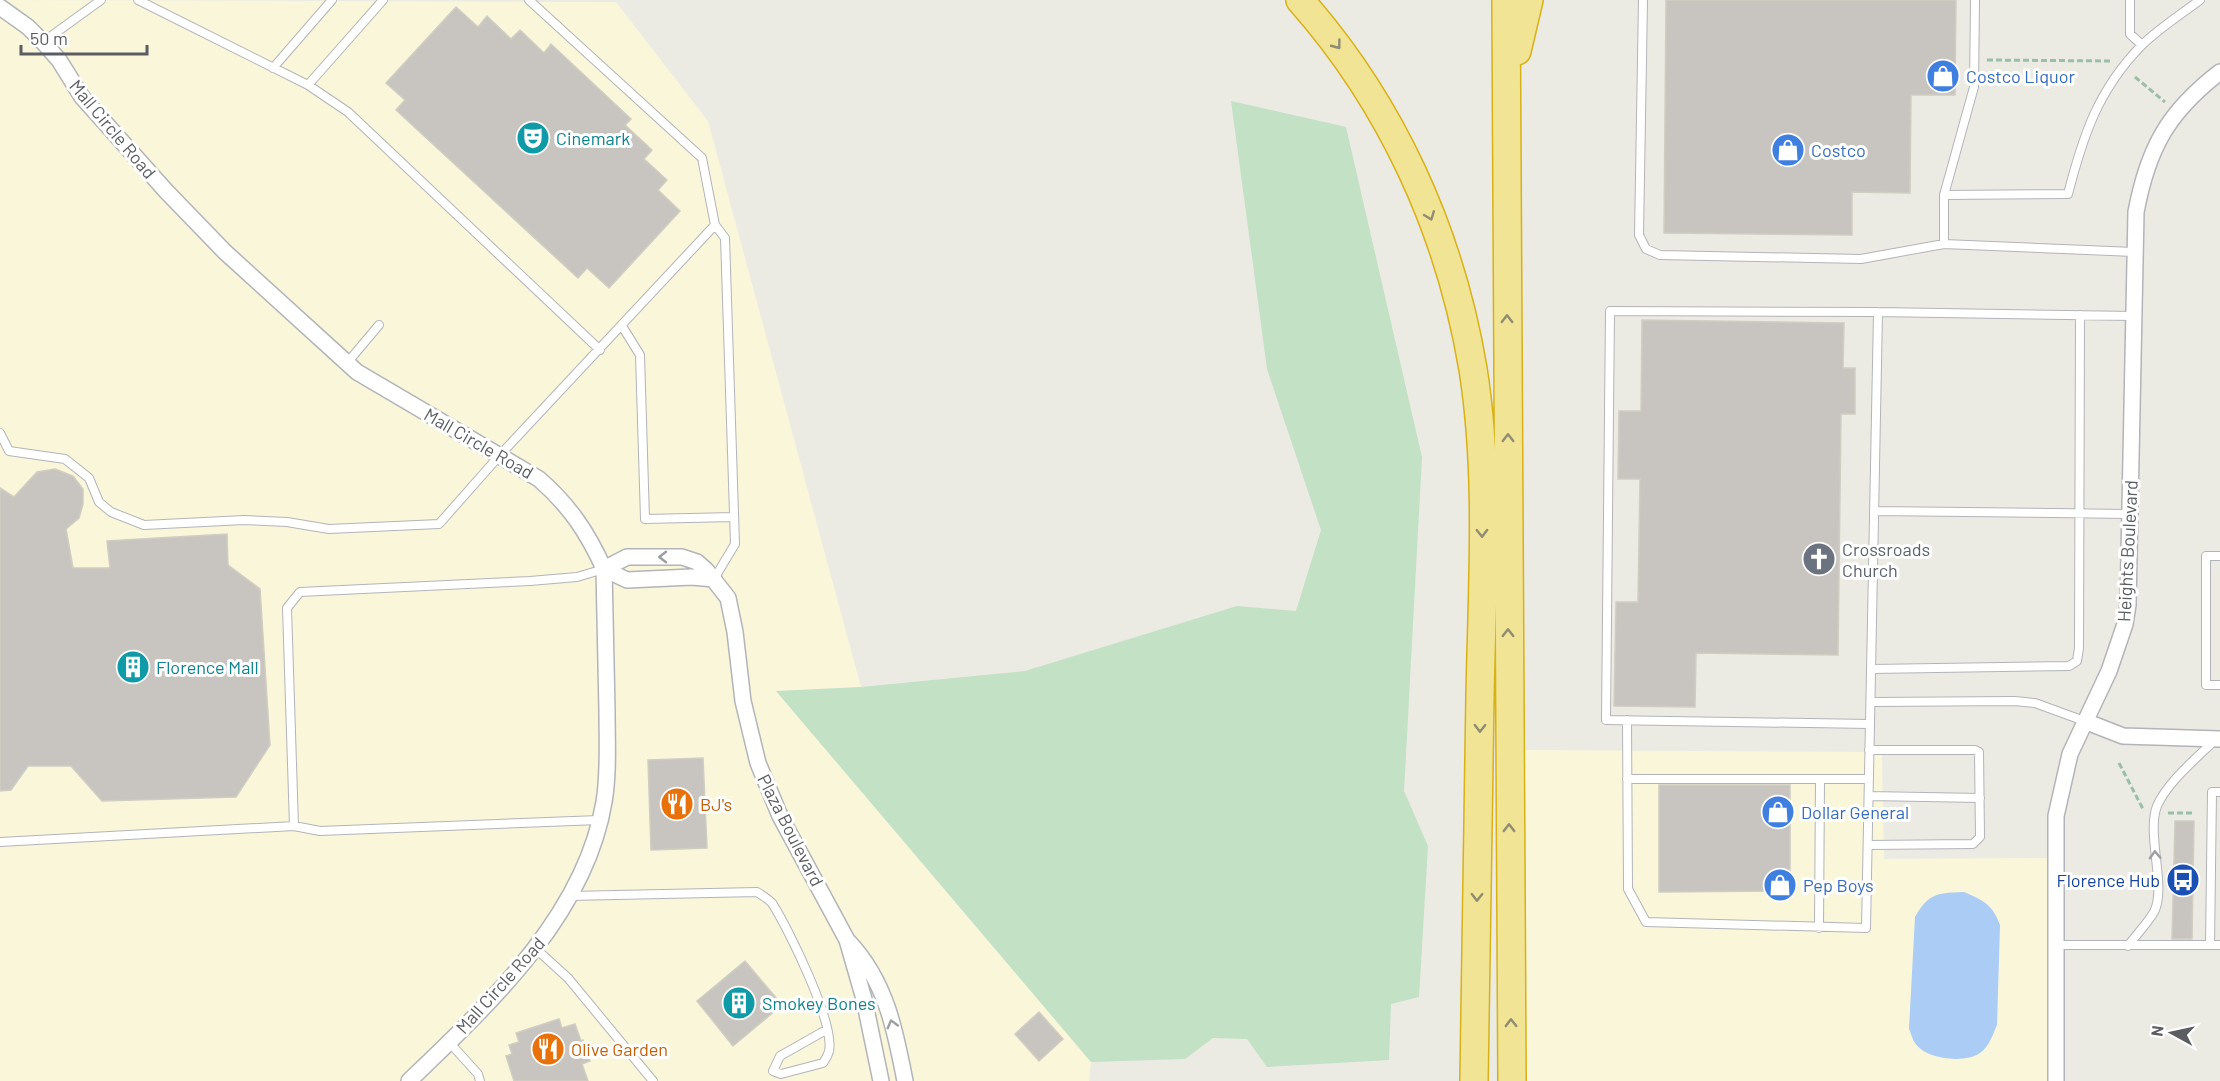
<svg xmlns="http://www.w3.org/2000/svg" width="2220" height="1081" font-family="Barlow,sans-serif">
<rect width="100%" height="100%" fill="#ecebe3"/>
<path fill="#faf6da" d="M0,0L616,2L708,121L861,687L777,692L1091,1062L1089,1081H0Z
M1509,750L1882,752L1884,859L2055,858L2056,1081H1512Z"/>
<path fill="#c2e1c5" d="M1231,101L1346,127L1422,457L1404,791L1428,846L1419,997L1391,1004L1389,1060L1267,1067L1247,1039L1213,1038L1185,1059L1091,1062L776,691L861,687L1025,671L1237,606L1296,611L1321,530L1267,369Z"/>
<path fill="#aaccf5" d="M1964,892C1983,900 1993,905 2000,925L1997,1025C1993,1034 1989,1047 1980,1053C1964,1064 1925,1059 1915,1043C1912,1039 1911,1033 1909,1029L1915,917C1929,893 1937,893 1964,892Z"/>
<path fill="#c8c5c0" stroke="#d0cdc2" stroke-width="1.5" d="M1666,0H1956L1955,95H1911L1910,193L1852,192V235L1664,233Z
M456,7L478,27L487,16L511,39L520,30L544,53L551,44L631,119L625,125L652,150L644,159L667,180L658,190L680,211L609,288L587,268L578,278L396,110L405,100L386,83Z
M1642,320L1844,323L1843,368H1855V414H1841L1838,655L1696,653L1695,707L1614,706L1616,602H1638L1640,479H1618L1619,411H1641Z
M55,469L73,476L83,489V504L79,518L66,529L73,568H110L107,541L227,534L228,565L260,589L270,745L236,797L102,801L71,766H28L11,790L0,791V488L14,497L37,472Z
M703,758L707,848L651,850L648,760Z
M1659,785H1790V891L1659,892Z
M2175,821H2194L2192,939H2172Z
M745,961L782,1005L733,1046L697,1001Z
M1039,1012L1063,1039L1039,1061L1015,1034Z
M559,1019L562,1028L575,1024L581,1041L583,1040L590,1061L582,1064L588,1081H514L506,1056L512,1054L509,1045L519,1042L516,1033Z"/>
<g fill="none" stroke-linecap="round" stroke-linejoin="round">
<defs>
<path id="service" d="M138,0L308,85L348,112L600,350
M1643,0L1639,235L1646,249L1660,255L1861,259L1944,244L2134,252
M2130,0V34L2142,45
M43,42L101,0
M273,68L332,0
M308,85L383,0
M1944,195L2068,194C2083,136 2098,90 2141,46C2158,29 2180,15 2200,0
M1944,244V195L1974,87L1975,0
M622,326L640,355L645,519L734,517
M347,363L379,325
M0,433L9,451L65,459L89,478L99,502L111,512L144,525L244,520L287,522L329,529L439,524L500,455L715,225L702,158L529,0
M1875,511L2130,514
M2220,556H2206V685H2220
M714,579L735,544L725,238L715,225
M1872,669L2069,666L2077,661L2079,648L2080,315
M1872,702L2015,701L2035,703L2087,722
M1627,720L1628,889L1646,922L1866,928L1878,312
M1870,724L1606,720L1610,311L1878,312L2134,316
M1627,779H1869
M1869,796L1980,798
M294,826L287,608L300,592L530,581L577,577L604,569
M0,842L294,826L320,831L599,820
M1868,845L1973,844L1980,837L1979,752L1975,750H1869
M569,896L757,892C762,895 768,899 772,903C788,928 835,1023 829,1051C828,1055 825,1060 823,1063L781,1074L773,1071L780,1056L826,1030
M1819,928L1820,779
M2056,945H2220
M2210,945L2212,792H2220
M2128,946C2136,935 2147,924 2154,912C2167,888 2146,834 2157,806C2168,781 2197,758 2216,739
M535,948L568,978L653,1081
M449,1042L478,1074L480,1081"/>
<path id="minor" d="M0,7L28,27L43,42L59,60L82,97L166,191L225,252L357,372L539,479C569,505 588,533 604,569C605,617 606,664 607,711C607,741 609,772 604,802C585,916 489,1004 409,1081
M604,569L627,557H682L697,562L706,570L728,598L735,632L743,701L758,763L780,816L847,940L864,999L881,1081
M604,569L627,580L692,577L714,579
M2087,722L2123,736L2220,739
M849,942C886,982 895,1029 905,1081
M2056,1081V816L2070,754L2109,671L2125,624L2128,605L2136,212C2148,148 2168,112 2220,72"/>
<path id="motorway" d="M1300,0C1392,104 1450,232 1473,369C1490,476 1482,589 1480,696C1478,825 1476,953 1474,1081
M1506,0L1512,1081
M1517,51L1529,0"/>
</defs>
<use href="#service" stroke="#b3b4b9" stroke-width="10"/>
<use href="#minor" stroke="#b3b4b9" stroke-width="18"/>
<use href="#motorway" stroke="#d7b118" stroke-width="30"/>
<path stroke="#9abfa9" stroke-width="3" stroke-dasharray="6 3" stroke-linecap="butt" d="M1987,60L2113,61
M2135,77L2165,102
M2119,763L2144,811
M2168,813H2194"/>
<use href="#service" stroke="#fff" stroke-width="8"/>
<use href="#minor" stroke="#fff" stroke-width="15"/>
<use href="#motorway" stroke="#f1e495" stroke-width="27"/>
</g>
<defs><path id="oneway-chevron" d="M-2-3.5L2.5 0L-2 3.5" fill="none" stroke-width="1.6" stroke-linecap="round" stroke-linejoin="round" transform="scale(1.5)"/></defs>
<g stroke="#908c74">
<use href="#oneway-chevron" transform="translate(1337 45) rotate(53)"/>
<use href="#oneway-chevron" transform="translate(1430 216) rotate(69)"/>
<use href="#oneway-chevron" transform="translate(1507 319) rotate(-90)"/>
<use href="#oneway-chevron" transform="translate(1508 438) rotate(-90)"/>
<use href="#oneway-chevron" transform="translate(1482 533) rotate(89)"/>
<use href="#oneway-chevron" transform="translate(1508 633) rotate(-90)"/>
<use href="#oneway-chevron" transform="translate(1480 728) rotate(91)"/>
<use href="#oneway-chevron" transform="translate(1509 828) rotate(-90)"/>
<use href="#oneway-chevron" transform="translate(1477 897) rotate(91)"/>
<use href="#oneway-chevron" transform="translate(1511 1023) rotate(-91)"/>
</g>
<g stroke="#9d9ea1">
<use href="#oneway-chevron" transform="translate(663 557) rotate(180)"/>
<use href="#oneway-chevron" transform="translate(2155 855) rotate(-92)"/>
<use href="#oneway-chevron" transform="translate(892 1024) rotate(-105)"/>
</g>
<defs>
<symbol id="shop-disc" viewBox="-11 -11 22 22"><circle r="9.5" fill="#3f7fe0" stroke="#fff"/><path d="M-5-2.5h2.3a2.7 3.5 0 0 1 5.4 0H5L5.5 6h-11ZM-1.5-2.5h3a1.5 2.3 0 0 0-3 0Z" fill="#fff"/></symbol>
<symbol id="theatre-disc" viewBox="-11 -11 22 22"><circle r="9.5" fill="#0f9aa8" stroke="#fff"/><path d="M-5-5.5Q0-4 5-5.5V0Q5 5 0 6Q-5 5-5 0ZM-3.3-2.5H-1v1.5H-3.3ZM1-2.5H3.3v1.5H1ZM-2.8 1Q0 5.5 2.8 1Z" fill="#fff"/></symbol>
<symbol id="church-disc" viewBox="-11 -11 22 22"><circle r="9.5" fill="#6b7280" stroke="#fff"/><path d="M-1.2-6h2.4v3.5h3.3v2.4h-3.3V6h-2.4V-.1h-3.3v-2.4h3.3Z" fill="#fff"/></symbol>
<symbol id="building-disc" viewBox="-11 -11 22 22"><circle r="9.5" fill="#0f9aa8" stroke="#fff"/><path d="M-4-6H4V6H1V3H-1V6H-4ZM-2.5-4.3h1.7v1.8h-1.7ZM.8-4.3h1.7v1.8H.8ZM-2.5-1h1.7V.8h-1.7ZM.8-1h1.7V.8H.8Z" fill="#fff"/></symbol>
<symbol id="restaurant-disc" viewBox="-11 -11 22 22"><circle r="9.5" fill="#e8710a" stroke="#fff"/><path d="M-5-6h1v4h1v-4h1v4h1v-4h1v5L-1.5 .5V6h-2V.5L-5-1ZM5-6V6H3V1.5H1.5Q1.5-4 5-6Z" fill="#fff"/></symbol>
<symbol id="bus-disc" viewBox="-11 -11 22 22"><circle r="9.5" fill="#1a4fb4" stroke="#fff"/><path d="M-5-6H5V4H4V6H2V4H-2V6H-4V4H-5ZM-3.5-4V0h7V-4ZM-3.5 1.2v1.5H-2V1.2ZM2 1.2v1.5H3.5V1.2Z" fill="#fff"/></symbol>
</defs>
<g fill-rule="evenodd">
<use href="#shop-disc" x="1924" y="57" width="38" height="38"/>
<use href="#theatre-disc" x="514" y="119" width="38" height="38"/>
<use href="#shop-disc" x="1769" y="131" width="38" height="38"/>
<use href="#church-disc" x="1800" y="540" width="38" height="38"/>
<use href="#building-disc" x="114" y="648" width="38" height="38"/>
<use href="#restaurant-disc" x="658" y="785" width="38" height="38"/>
<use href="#shop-disc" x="1759" y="793" width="38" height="38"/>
<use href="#bus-disc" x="2164" y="861" width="38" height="38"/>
<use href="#shop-disc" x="1761" y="866" width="38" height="38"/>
<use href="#building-disc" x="720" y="984" width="38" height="38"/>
<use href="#restaurant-disc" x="529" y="1030" width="38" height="38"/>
</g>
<g text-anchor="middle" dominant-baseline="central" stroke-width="6" stroke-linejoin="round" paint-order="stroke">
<g font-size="18" fill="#366cbe" stroke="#fff" text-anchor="start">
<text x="1966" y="76">Costco Liquor</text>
<text x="1811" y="150">Costco</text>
<text x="1801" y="812">Dollar General</text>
<text x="1803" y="885">Pep Boys</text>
</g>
<g font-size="18" fill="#5b5d62" stroke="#fff">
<text transform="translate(113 129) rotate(50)">Mall Circle Road</text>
<text transform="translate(479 443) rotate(30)">Mall Circle Road</text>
<text transform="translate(2127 551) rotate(-87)">Heights Boulevard</text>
<text transform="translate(791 830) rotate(63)">Plaza Boulevard</text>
<text transform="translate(500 985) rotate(-48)">Mall Circle Road</text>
</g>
<g font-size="18" fill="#0d838f" stroke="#fff" text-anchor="start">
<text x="556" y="138">Cinemark</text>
<text x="156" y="667">Florence Mall</text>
<text x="762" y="1003">Smokey Bones</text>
</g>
<g font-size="18" fill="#5b616d" stroke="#fff" text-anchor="start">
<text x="1842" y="549">Crossroads<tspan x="1842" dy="21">Church</tspan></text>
</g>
<g font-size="18" fill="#c56008" stroke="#fff" text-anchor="start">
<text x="700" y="804">BJ's</text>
<text x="571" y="1049">Olive Garden</text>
</g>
<g font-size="18" fill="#164399" stroke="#fff" text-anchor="end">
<text x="2160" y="880">Florence Hub</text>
</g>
</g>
<g transform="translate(2172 1033) rotate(278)" stroke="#ffffff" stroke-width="4.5" paint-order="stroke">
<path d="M0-4.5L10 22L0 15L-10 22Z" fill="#5b5d62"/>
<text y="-9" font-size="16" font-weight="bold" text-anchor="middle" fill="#5b5d62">N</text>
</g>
<path d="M21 45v9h126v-9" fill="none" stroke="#5b5d62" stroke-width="3"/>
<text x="30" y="45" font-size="18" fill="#5b5d62" stroke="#ffffff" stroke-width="4.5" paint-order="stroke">50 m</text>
</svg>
